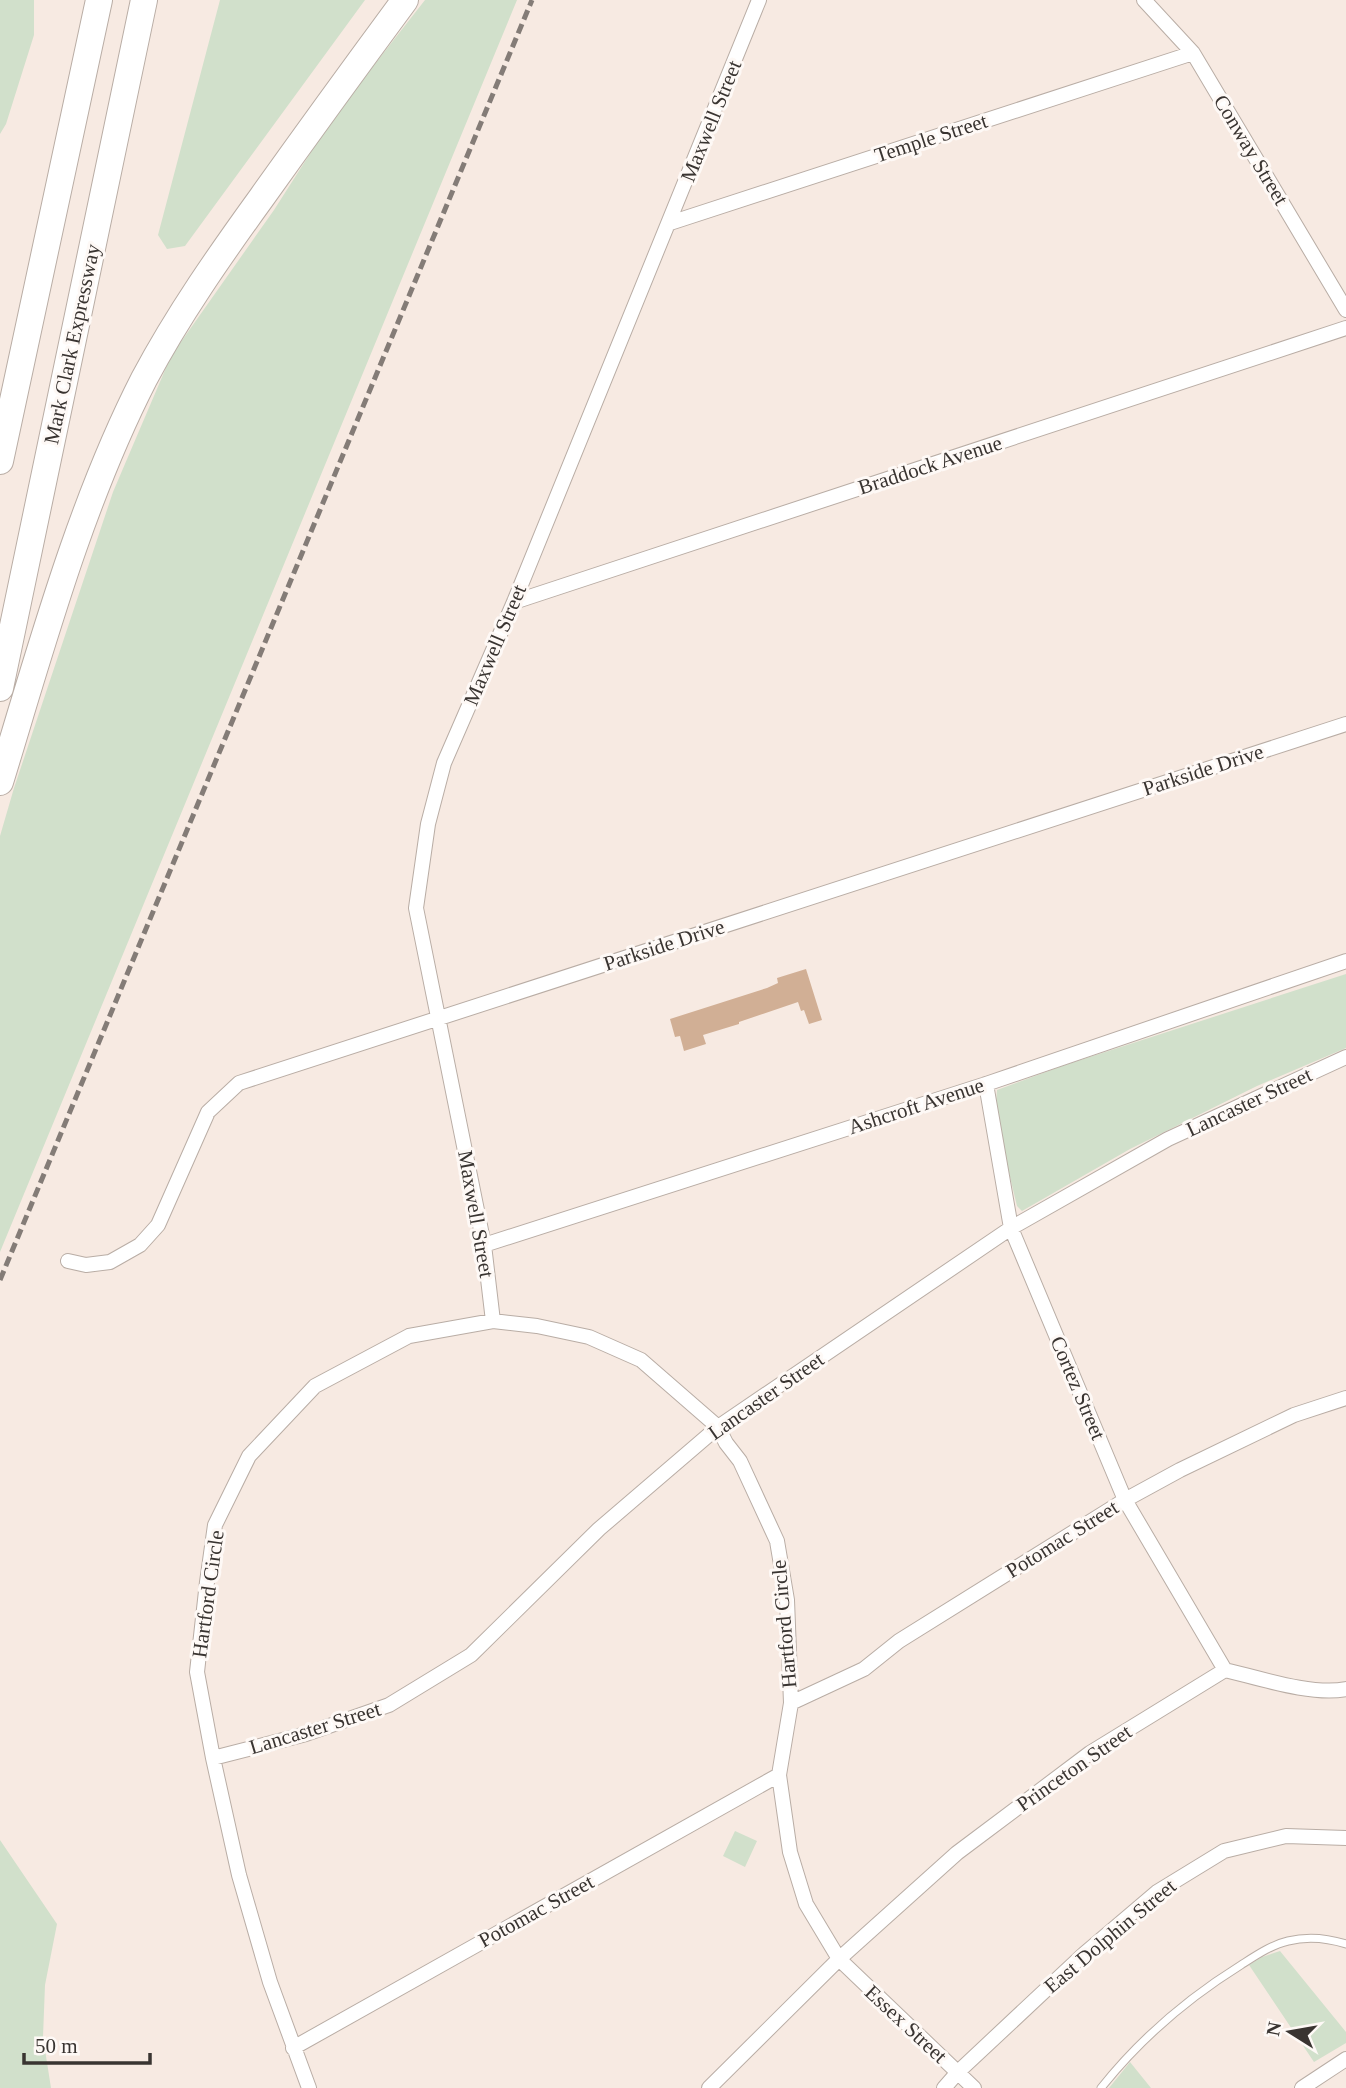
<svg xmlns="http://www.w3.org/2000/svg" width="1346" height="2088" font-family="Georgia,serif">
<rect width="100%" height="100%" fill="#f7eae2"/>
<path fill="#d1e0cb" d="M0,0H34V35L6,124L0,134Z
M220,0H365L185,246L167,249L158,235Z
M425,0H517L0,1252V836L14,788L113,492L171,356L274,210L334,116Z
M1346,974V1048L1257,1086L1130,1149L1022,1211L1017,1206L995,1115L997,1090L1062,1066Z
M735,1831L757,1841L745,1867L723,1856Z
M0,1840L57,1924L45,1985L43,2037L51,2088H0Z
M1280,1951L1346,2032V2043L1314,2062L1249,1965L1262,1957Z
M1130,2062L1151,2088H1109Z"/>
<path fill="#d1af95" d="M806,969L822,1020L809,1024L804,1010L801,1011L798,1002L739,1022V1024L703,1035L706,1044L684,1051L680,1036L675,1037L670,1019L767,988L778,983L777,978Z"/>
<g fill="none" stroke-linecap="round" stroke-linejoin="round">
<defs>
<path id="service" d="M1101,2088C1140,2039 1188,1998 1241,1965C1255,1956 1271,1945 1288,1941C1308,1936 1327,1938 1346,1944"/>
<path id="minor" d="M1144,0L1193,53L1346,310
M670,223L1193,53
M514,602L1346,328
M986,1084L1011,1228L1125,1500L1225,1670
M484,1245L986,1084L1346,961
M68,1261L86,1265L110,1262L140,1245L158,1225L208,1112L239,1083L1346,724
M493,1321L484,1245L416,908L428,824L444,763L514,602L759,0
M791,1703L864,1669L899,1641L1125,1500L1180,1470L1294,1415L1346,1398
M213,1758L306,1734L389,1705L471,1655L599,1529L718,1427L1011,1228L1168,1139L1346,1057
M293,2048L779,1775
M309,2088L270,1982L239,1875L213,1758L197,1672L207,1582L215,1525L249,1456L315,1386L409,1336L493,1321L537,1326L589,1337L641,1360L718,1427L726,1443L740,1461L777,1541L787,1600L791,1703L779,1775L790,1852L806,1904L839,1959L709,2088
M944,2088L958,2072L1084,1954L1157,1892L1224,1851L1286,1836L1346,1838
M974,2088L839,1959L957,1853L1090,1753L1225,1670C1259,1678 1313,1696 1346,1689
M1302,2088L1346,2059"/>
<path id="motorway" d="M0,461L99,0
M0,688L144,0
M0,782C41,648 80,504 144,379C178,315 220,255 262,197C309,131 357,65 405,0"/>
</defs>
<use href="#service" stroke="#b9ada5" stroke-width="9"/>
<use href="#minor" stroke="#b9ada5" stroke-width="16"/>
<use href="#motorway" stroke="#b9ada5" stroke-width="28"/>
<use href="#service" stroke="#fff" stroke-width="7"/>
<use href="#minor" stroke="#fff" stroke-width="14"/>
<use href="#motorway" stroke="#fff" stroke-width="26"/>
<path stroke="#847c77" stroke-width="5" stroke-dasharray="10 5" stroke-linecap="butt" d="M0,1280L532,0"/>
</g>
<g text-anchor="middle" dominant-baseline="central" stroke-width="6" stroke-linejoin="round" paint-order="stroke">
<g font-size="21" fill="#393431" stroke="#fef9f6">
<text transform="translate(711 121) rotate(-68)">Maxwell Street</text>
<text transform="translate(931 138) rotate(-18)">Temple Street</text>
<text transform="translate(1251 150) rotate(59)">Conway Street</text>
<text transform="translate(72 344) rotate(-78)">Mark Clark Expressway</text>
<text transform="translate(930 465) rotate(-18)">Braddock Avenue</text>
<text transform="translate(495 645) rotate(-67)">Maxwell Street</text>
<text transform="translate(1203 770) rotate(-18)">Parkside Drive</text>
<text transform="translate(664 945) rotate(-18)">Parkside Drive</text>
<text transform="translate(1249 1102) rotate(-25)">Lancaster Street</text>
<text transform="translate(916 1106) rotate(-18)">Ashcroft Avenue</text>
<text transform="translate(476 1214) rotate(80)">Maxwell Street</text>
<text transform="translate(1078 1388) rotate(67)">Cortez Street</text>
<text transform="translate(766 1396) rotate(-35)">Lancaster Street</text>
<text transform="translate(1062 1539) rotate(-32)">Potomac Street</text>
<text transform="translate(208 1594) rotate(-82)">Hartford Circle</text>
<text transform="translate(784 1624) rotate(-95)">Hartford Circle</text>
<text transform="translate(315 1728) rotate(-17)">Lancaster Street</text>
<text transform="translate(1074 1768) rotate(-35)">Princeton Street</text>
<text transform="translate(536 1911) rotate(-29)">Potomac Street</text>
<text transform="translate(1110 1936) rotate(-40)">East Dolphin Street</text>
<text transform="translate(906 2024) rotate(43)">Essex Street</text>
</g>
</g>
<g transform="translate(1290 2032) rotate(281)" stroke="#fef9f6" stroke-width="5" paint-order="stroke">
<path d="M0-5L12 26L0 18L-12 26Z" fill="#393431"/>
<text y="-10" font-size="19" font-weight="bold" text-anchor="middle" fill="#393431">N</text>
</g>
<path d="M24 2053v10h126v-10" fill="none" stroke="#393431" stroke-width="3.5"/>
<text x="35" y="2053" font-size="21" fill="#393431" stroke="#fef9f6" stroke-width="5" paint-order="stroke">50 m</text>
</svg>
